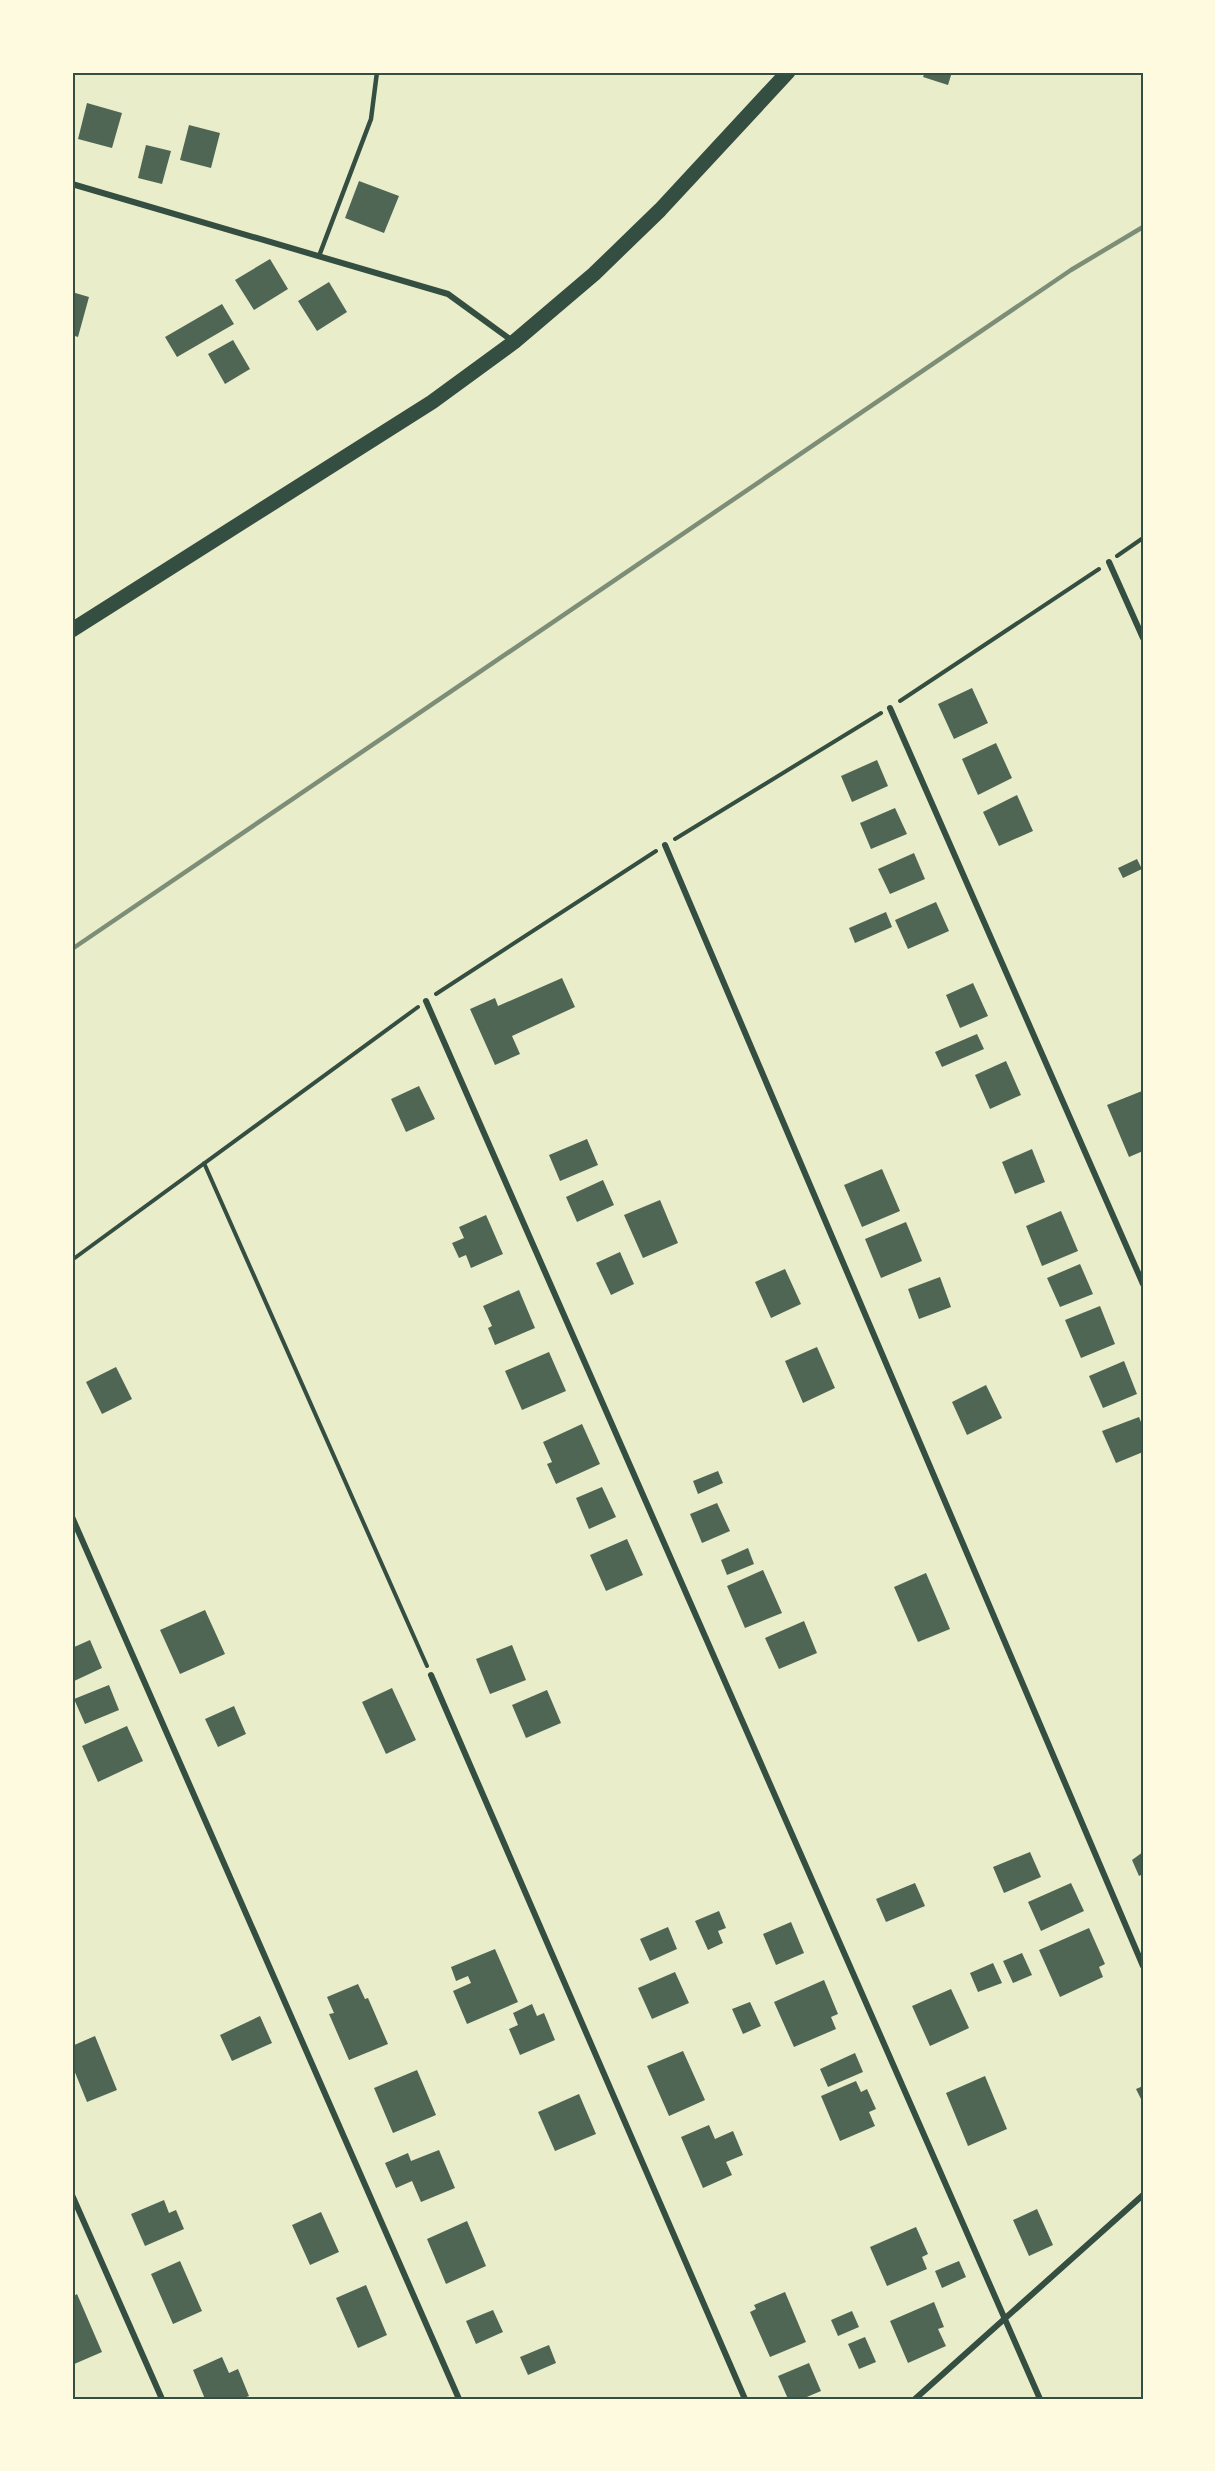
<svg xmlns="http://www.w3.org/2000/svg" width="1215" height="2471" font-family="Barlow,sans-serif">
<rect width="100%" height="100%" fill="#e9edc9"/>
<path fill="#4f6655" d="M925,72H952L948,85L923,77Z
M87,103L122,113L112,148L78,139Z
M189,125L220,133L211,168L180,160Z
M146,145L171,151L162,184L138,178Z
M359,181L399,196L384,233L345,218Z
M270,259L288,289L254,310L235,280Z
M329,282L347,312L317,331L298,301Z
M72,292L89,297L78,337L72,335Z
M222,304L234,324L177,357L165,337Z
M233,340L250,369L225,384L208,354Z
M972,688L988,723L954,739L938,704Z
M996,743L1012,778L978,795L962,759Z
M877,760L888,786L852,802L841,776Z
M1017,795L1033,831L999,846L983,812Z
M895,808L907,834L871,849L860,823Z
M914,853L925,879L890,894L878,869Z
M1137,859L1142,869L1123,878L1118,868Z
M936,902L949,931L908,949L895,920Z
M886,912L892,927L855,943L849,928Z
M562,978L575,1007L512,1036L520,1054L495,1065L470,1009L495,998L498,1006Z
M973,983L988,1016L960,1028L946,995Z
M977,1034L984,1049L942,1067L935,1052Z
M1006,1061L1021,1095L990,1109L975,1075Z
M419,1086L435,1119L406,1132L391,1099Z
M1142,1091L1143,1151L1129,1157L1107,1105Z
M587,1139L598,1165L560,1181L549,1155Z
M1032,1149L1045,1182L1015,1194L1002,1162Z
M882,1169L900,1211L862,1227L844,1185Z
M603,1180L614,1205L577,1222L566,1197Z
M660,1200L678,1243L643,1258L624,1215Z
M1061,1211L1078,1251L1042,1266L1026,1226Z
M486,1215L503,1254L471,1268L466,1255L459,1258L452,1243L464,1238L459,1227Z
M906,1222L922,1261L881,1278L865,1239Z
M620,1252L634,1284L611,1295L596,1263Z
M1080,1264L1093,1294L1060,1307L1047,1278Z
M785,1269L801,1304L771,1318L755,1282Z
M940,1277L951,1307L919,1319L908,1289Z
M519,1290L535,1328L495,1345L488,1328L492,1326L483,1306Z
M1100,1306L1115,1344L1081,1358L1065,1320Z
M817,1347L835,1388L803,1403L785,1361Z
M549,1352L566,1391L522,1410L505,1371Z
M1124,1361L1137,1394L1103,1408L1089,1376Z
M116,1367L132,1399L102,1414L86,1382Z
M986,1385L1002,1418L967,1435L952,1402Z
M1139,1417L1143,1427V1452L1116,1463L1102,1431Z
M582,1424L600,1464L556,1484L547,1464L552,1462L543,1442Z
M718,1471L723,1483L698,1494L693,1481Z
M602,1487L616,1517L589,1529L576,1498Z
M717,1503L730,1531L702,1543L690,1514Z
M627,1539L643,1575L606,1591L590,1555Z
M748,1548L754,1564L727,1575L721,1560Z
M763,1570L782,1613L745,1628L727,1586Z
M926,1573L950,1629L918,1642L894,1587Z
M205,1610L225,1654L180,1674L160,1630Z
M804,1621L817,1653L779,1669L765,1638Z
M90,1640L102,1668L72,1682V1648Z
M512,1645L526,1680L490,1694L476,1659Z
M109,1685L119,1710L85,1724L74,1699Z
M392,1688L416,1740L386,1754L362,1702Z
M547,1690L561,1723L526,1738L512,1705Z
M234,1706L246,1734L218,1747L205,1719Z
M127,1726L143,1761L98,1782L82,1746Z
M1030,1852L1041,1877L1004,1893L993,1867Z
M1143,1852V1874L1139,1876L1132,1860Z
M915,1883L925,1906L886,1922L876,1899Z
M1071,1883L1084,1911L1041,1931L1028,1902Z
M719,1911L726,1928L718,1931L723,1943L708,1950L695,1921Z
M791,1922L804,1953L776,1965L763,1934Z
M668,1927L677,1949L650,1961L640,1939Z
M1089,1928L1105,1964L1099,1967L1103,1977L1060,1997L1039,1950Z
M495,1949L518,2002L467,2024L453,1991L471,1983L468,1976L456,1981L451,1967Z
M1022,1953L1032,1975L1013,1983L1003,1961Z
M993,1963L1002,1983L978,1992L970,1973Z
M675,1972L689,2003L652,2019L638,1988Z
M824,1980L838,2014L831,2017L836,2029L794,2047L774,2002Z
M358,1984L365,1999L368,1998L388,2044L349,2060L329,2014L334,2013L327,1997Z
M951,1989L969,2028L930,2046L912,2006Z
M750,2002L761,2026L743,2034L732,2009Z
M532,2004L537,2016L544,2013L555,2040L520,2055L509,2029L518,2025L513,2013Z
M260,2016L272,2043L232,2061L220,2035Z
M95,2036L117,2090L87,2102L72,2065V2046Z
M683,2051L705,2100L669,2116L647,2066Z
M855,2053L863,2072L828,2087L820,2069Z
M417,2070L436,2115L393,2133L374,2088Z
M985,2076L1007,2129L968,2146L946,2093Z
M856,2081L861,2092L867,2089L876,2109L869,2112L875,2126L840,2141L821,2096Z
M1143,2086V2103L1136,2089Z
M579,2094L596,2134L555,2151L538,2112Z
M709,2125L715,2139L733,2131L743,2155L726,2162L732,2175L703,2188L681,2137Z
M439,2150L455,2188L421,2202L412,2181L396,2188L385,2163L408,2153L411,2161Z
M164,2200L169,2213L176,2210L184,2229L145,2246L131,2214Z
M1037,2209L1053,2245L1029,2256L1013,2220Z
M321,2212L339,2252L310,2265L292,2225Z
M467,2221L486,2266L446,2284L427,2239Z
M916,2227L928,2254L922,2257L927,2269L887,2286L870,2247Z
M180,2261L202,2311L173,2324L151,2274Z
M959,2261L966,2277L942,2288L935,2271Z
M366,2285L387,2335L358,2348L336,2298Z
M785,2292L806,2342L770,2357L750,2312L756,2309L754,2305Z
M77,2294L102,2352L72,2365V2297Z
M934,2302L944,2327L938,2329L946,2346L908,2363L890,2321Z
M493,2310L503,2332L476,2344L466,2321Z
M852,2311L859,2327L838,2336L831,2320Z
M865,2337L876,2362L859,2369L848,2344Z
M549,2345L556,2363L528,2375L520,2357Z
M222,2357L229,2373L238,2369L249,2396L241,2399H205L193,2370Z
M809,2363L821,2391L802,2399H788L778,2376Z"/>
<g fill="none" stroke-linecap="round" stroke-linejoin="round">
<path stroke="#344e41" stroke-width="4" d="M1117,556L1143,538
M900,701L1099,569
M675,839L881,713
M436,994L656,851
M204,1163L427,1666
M72,1260L418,1007"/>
<path stroke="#344e41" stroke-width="4.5" d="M319,256L371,119L377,72"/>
<path stroke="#344e41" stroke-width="6" d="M72,184L448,294L514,342
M1109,562L1143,638
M890,708L1143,1284
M665,845L1143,1966
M426,1001L1040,2399
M72,1517L459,2399
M431,1675L745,2399
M72,2195L162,2399
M915,2399L1143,2195"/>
<path stroke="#344e41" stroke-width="15" d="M72,630L432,402L514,342L594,274L660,210L788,72"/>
<path stroke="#7c8e77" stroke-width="4.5" d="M72,949L1071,270L1143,227"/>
</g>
<rect width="1215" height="2471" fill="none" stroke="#fefae0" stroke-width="147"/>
<rect x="74" y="74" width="1068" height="2324" fill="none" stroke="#344e41" stroke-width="2"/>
</svg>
